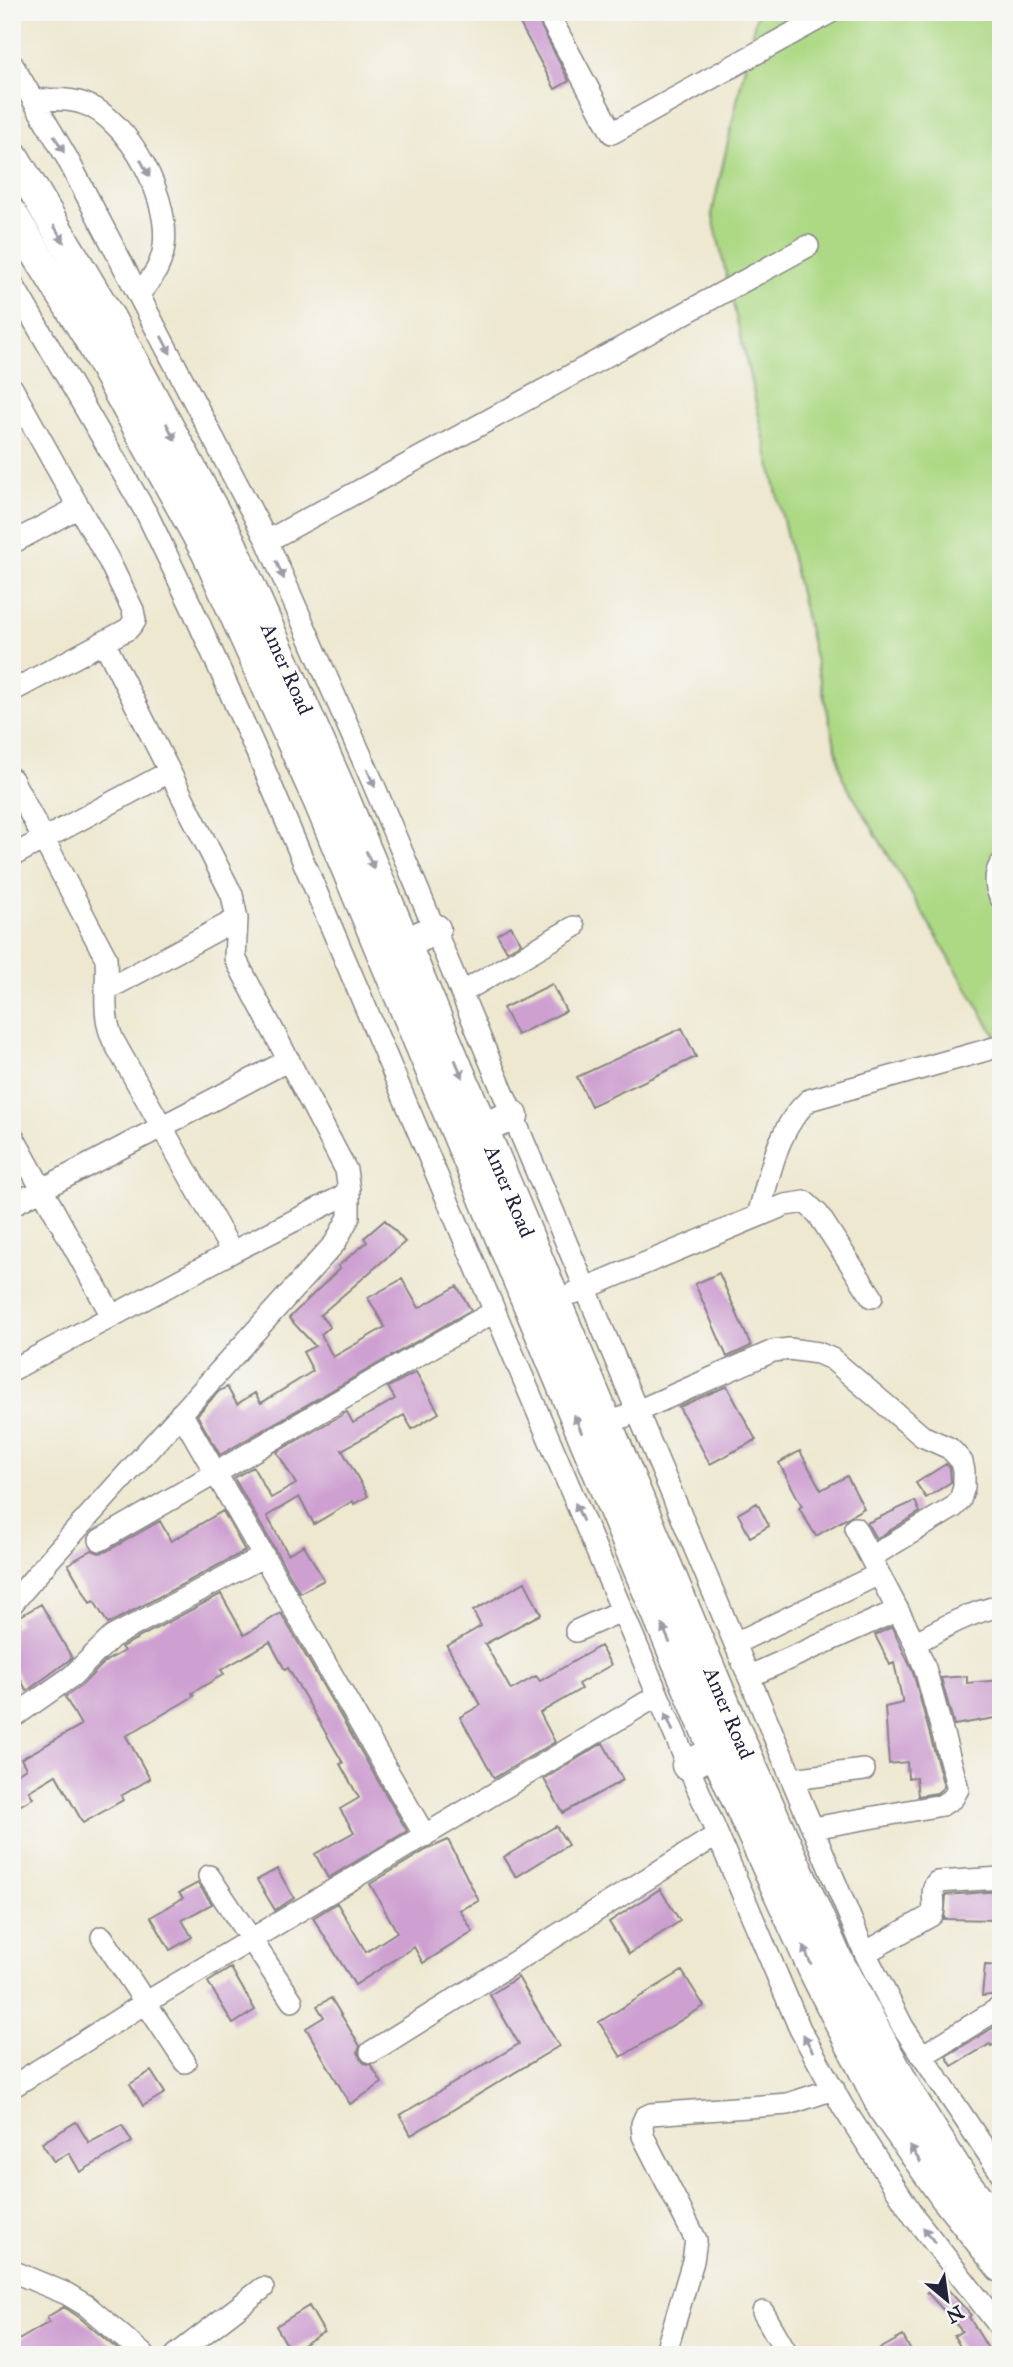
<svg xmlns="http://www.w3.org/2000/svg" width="1013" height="2367" font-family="'IM FELL Great Primer',serif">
<rect width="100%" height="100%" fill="#f6f6f2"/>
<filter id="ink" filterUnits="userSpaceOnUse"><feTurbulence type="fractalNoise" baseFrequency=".0143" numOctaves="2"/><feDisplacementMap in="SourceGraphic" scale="14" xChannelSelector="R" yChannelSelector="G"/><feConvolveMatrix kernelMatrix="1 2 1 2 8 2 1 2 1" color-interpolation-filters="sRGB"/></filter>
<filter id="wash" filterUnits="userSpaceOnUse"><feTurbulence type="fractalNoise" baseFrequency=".00686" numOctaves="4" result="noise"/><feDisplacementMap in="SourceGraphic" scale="28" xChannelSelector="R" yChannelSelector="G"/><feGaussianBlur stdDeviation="1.57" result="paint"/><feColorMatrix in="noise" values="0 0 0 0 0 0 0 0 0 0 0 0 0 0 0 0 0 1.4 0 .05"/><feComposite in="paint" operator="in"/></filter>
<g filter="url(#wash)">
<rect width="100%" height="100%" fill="#eee8d0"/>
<path fill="#add985" stroke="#687e60" stroke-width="2" d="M757,12H1001V1045L843,779L712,213Z"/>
<g id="blocks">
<path fill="#cea0d1" d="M534,12L569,81L555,89L518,20Z
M511,926L521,943L507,951L497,934Z
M552,984L566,1011L517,1035L503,1008Z
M682,1028L696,1057L591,1106L577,1077Z
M385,1220L405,1242L320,1315L330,1327L321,1334L333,1357L385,1327L368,1298L402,1279L419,1308L457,1286L471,1310L220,1455L197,1415L219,1391L227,1387L237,1404L255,1393L261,1403L313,1371L303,1352L315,1346L289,1318L340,1268L338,1266L367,1242L364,1238Z
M719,1273L751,1346L727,1357L695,1284Z
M416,1372L439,1413L412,1429L404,1415L342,1450L368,1496L354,1504L353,1501L314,1524L299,1497L267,1516L288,1554L304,1545L324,1580L300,1593L234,1478L253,1467L271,1498L296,1484L277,1452L347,1412L353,1423L395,1399L388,1387Z
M727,1386L756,1440L710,1464L679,1407Z
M800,1451L821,1490L847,1476L864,1508L816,1536L799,1508L802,1506L779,1463Z
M946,1464L950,1468L951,1482L926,1498L916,1483Z
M915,1501L920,1512L876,1539L867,1523Z
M757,1503L769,1526L750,1537L738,1514Z
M223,1511L245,1551L108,1624L94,1601L90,1603L68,1564L92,1550L99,1553L107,1551L160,1521L171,1541Z
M525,1582L541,1614L485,1644L511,1690L536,1676L540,1681L600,1646L611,1665L578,1684L581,1689L540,1713L555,1742L494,1778L460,1717L481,1705L447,1646L481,1626L473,1611Z
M221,1594L244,1635L281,1613L407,1831L328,1878L315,1854L354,1832L340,1809L359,1798L340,1764L343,1763L312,1709L288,1668L285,1670L270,1642L221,1670L224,1674L192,1693L194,1696L126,1736L150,1779L121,1796L123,1800L83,1823L56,1775L29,1791L33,1798L12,1810V1777L26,1768L21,1759L81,1725L65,1697L81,1686L106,1661L124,1651L121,1647Z
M41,1604L72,1658L27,1691L12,1665V1628L20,1623L17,1618Z
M892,1627L913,1672L944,1787L937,1793L918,1796L916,1777L908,1778L907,1762L889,1764L885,1707L903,1703L894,1663L890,1665L875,1635Z
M967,1676V1683L1001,1680V1717L954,1725L941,1678Z
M603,1743L623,1780L563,1813L544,1779Z
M556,1826L568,1845L516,1877L504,1857Z
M448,1840L479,1901L460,1910L473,1932L423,1963L414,1947L355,1985L313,1918L337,1903L366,1952L397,1932L370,1884L426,1850Z
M277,1869L294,1898L275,1910L257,1880Z
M198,1883L212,1904L182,1920L192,1937L170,1950L151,1917L183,1898L179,1893Z
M660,1889L680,1921L629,1954L609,1922Z
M1000,1891L999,1920L944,1919L946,1895Z
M985,1965L1001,1966V1994L982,1996Z
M231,1968L255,2010L233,2024L208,1982Z
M682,1971L704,2006L621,2057L599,2022Z
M518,1977L559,2046L411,2135L400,2115L519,2044L490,1995Z
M331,1998L360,2046L358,2052L360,2058L364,2063L371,2065L382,2083L350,2104L306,2028L324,2017L317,2006Z
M1001,2023V2040L991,2046L990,2044L952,2066L946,2056Z
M151,2071L165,2093L143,2106L130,2084Z
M76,2122L89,2143L122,2125L132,2142L80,2172L69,2153L54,2162L42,2143Z
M940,2281L971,2315L969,2317L992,2355H965L954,2336L962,2331L927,2292Z
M309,2306L324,2332L291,2352L276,2326Z
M64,2307L79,2317L124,2355H12V2344L49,2322L47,2317Z
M903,2336L913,2355H869Z"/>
</g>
</g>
<g filter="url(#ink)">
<use href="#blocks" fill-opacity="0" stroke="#888586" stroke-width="2"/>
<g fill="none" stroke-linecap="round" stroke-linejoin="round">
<defs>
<path id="minor" d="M547,12L612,133L831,12
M12,64L67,158L267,541L373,783L865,1953L903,2027L1001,2173
M34,100C54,99 74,98 92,107C136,130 179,215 160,262C156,274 147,284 139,294
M12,283L148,516L195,614L262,764L800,2029L843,2107L915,2218L1001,2328
M12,388L109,561L133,610L135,621L128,629L12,691
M267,541L808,246
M12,543L79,507
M12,779L106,958C108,987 101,1013 113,1040L232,1252
M12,856L169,772
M1001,864C994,873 995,889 1001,898
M106,990L237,919
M461,993L574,927
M12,1135L112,1316
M12,1205L289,1060
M758,1215C770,1176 776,1129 809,1100L1001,1046
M574,1293L785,1205L805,1202L818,1214L872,1297
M12,1370L232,1252L341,1197L349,1190L346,1170L235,958L237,919L232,895L104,642
M181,1413L425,1836
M608,1424L773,1351L789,1349L818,1353L832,1359L922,1436L949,1448L956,1455L962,1462L964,1471V1487L960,1500L954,1507L871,1557
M100,1540C232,1465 361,1386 494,1312
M12,1604L50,1559L335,1243L349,1217V1190
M576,1631L621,1611
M736,1643L879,1574
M915,1643C942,1628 970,1612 1001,1606
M750,1676L898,1610
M12,1718L72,1676L112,1637L264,1556
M792,1779L864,1770
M813,1828L942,1805L953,1798L958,1789L925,1668L915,1643L855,1528
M209,1876L292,2001
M102,1937L185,2062
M865,1953L932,1915C937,1905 929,1891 937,1882L1001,1878
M371,2052L717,1835
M922,2056L1001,2007
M12,2087L145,2003L657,1696
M12,2271L67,2294L87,2306L144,2355
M763,2312L788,2355
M176,2355L263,2288
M665,2355L693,2261L696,2240L643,2136L642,2124L645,2117L651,2114L788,2104L834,2089"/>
<g id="highway">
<path id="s1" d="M12,154L111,320L230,541L342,793L739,1738L837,1959L909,2094L964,2181L1001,2228"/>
<path d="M12,214L87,335L207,553L318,800L712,1745L815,1973L884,2110L946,2198L1001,2267"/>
<path d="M406,944L435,929"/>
<path d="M484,1127L513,1116"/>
<path d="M687,1765L716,1752"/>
</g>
</defs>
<use href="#minor" stroke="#888586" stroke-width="24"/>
<use href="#highway" stroke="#888586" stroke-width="33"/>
<use href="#minor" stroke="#fff" stroke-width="21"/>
<use href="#highway" stroke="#fff" stroke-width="30"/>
</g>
<defs><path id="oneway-solid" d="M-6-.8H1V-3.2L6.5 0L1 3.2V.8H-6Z" transform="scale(1.75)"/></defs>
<g fill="#9c9ca7">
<use href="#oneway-solid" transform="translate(59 144) rotate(60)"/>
<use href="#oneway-solid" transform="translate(145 168) rotate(62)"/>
<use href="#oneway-solid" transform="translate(59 234) rotate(59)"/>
<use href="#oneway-solid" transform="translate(166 345) rotate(62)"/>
<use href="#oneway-solid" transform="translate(171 432) rotate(62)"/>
<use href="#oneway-solid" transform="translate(280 570) rotate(66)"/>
<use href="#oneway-solid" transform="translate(371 778) rotate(67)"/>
<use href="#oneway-solid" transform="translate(370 860) rotate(67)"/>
<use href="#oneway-solid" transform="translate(459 1069) rotate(67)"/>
<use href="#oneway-solid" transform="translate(578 1424) rotate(-113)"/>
<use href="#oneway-solid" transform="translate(579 1512) rotate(-113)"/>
<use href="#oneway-solid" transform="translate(666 1634) rotate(-113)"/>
<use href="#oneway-solid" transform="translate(669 1722) rotate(-113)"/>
<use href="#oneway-solid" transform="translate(807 1955) rotate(-114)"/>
<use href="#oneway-solid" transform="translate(808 2043) rotate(-119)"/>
<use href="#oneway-solid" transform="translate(915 2154) rotate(-125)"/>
<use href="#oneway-solid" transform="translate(929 2235) rotate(-127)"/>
</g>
</g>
<g text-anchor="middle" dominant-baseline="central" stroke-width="5" stroke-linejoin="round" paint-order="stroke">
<g font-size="21" fill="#22223b" stroke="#f6f6f2">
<text stroke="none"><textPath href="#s1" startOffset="584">Amer Road</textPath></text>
<text stroke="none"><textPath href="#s1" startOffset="1152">Amer Road</textPath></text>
<text stroke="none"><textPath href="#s1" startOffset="1718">Amer Road</textPath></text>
</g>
</g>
<rect width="1013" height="2367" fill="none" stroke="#f6f6f2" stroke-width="42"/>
<g transform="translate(947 2300) rotate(151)" stroke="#f6f6f2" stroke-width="5" paint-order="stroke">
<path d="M0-5L12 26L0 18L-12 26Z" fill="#22223b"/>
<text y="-10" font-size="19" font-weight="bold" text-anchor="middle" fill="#22223b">N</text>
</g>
</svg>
